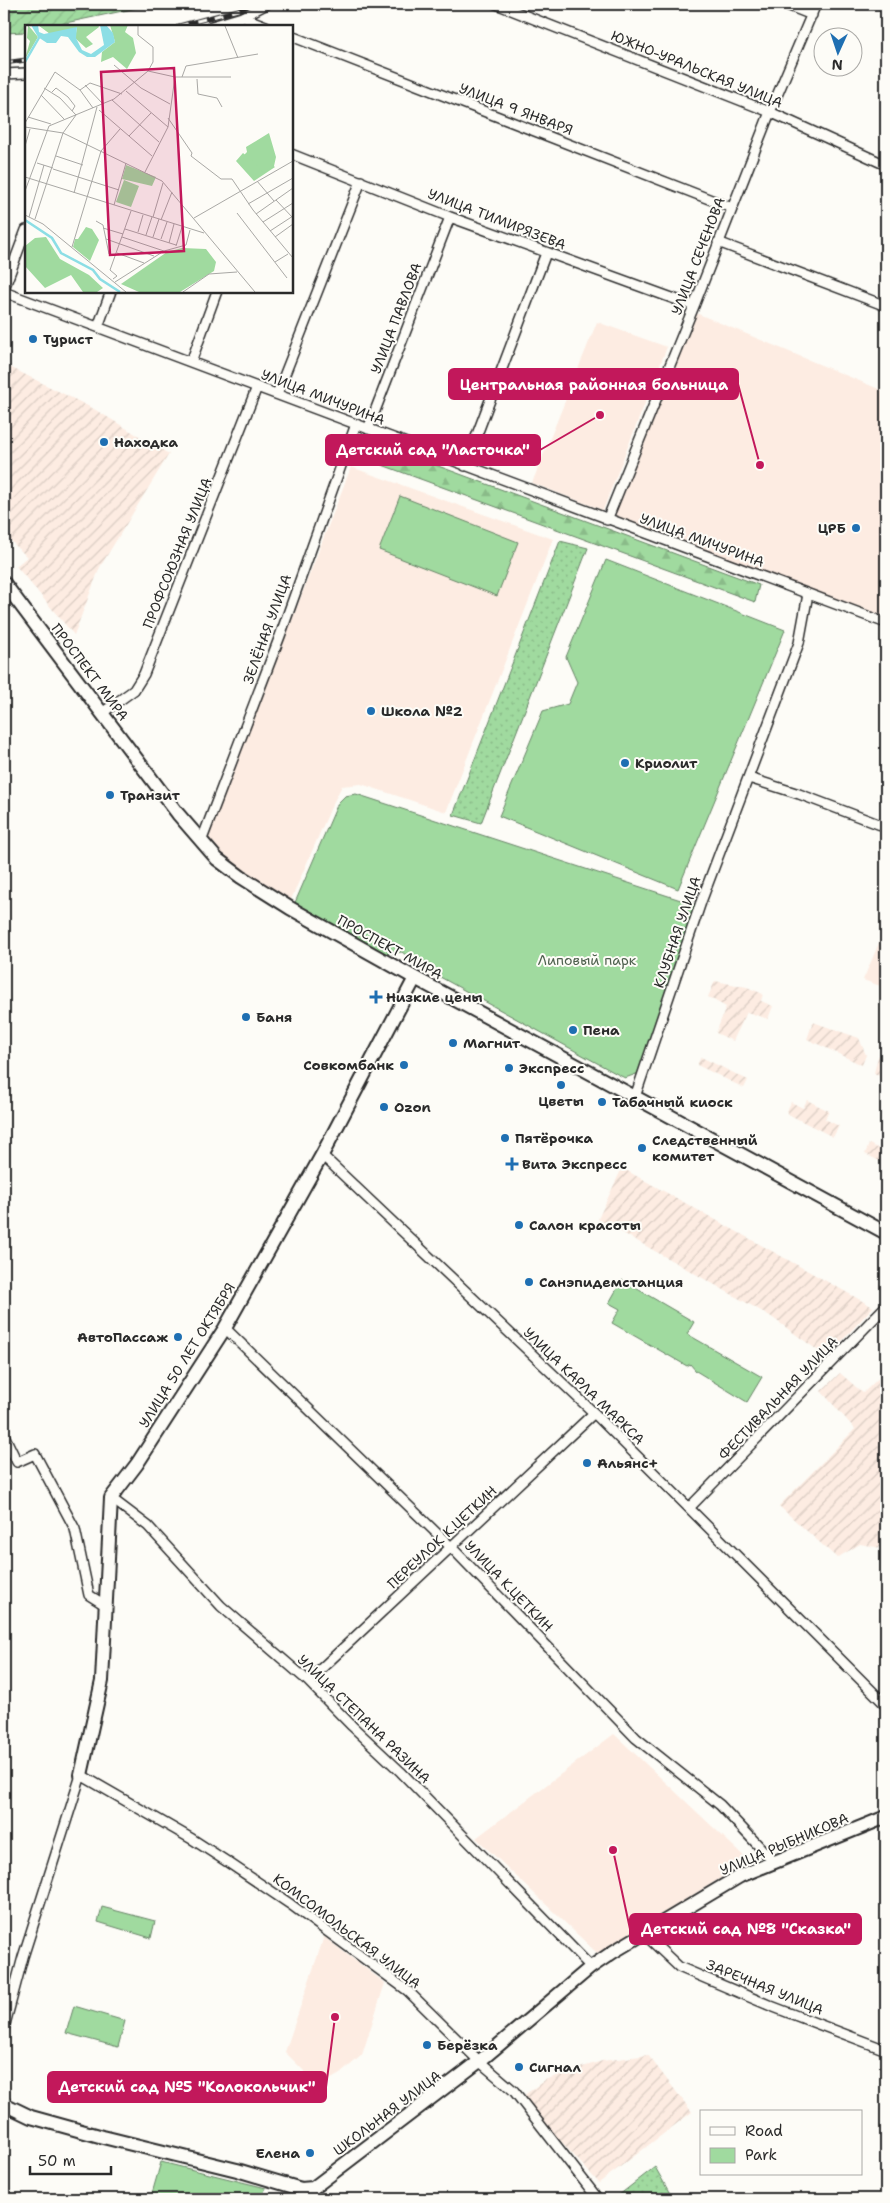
<svg xmlns="http://www.w3.org/2000/svg" width="890" height="2203" font-family="'Shantell Sans',sans-serif">
<defs>
<pattern id="industrial-furrows" width="10" height="10" patternUnits="userSpaceOnUse" patternTransform="scale(1.25)"><rect width="10" height="10" fill="#fdece2"/><path d="M-1 1l2-2M0 10L10 0M9 11l2-2" fill="none" stroke="#d9cbc2"/></pattern>
<pattern id="grass-dots" width="8" height="8" patternUnits="userSpaceOnUse" patternTransform="scale(1.25)"><rect width="8" height="8" fill="#a0da9f"/><path d="M2 2h.1M6 6h.1" fill="none" stroke="#8abb89" stroke-width="1.8" stroke-linecap="round"/></pattern>
<pattern id="forest-firs" width="22" height="20" patternUnits="userSpaceOnUse" patternTransform="scale(1.25)"><rect width="22" height="20" fill="#a0da9f"/><path d="M5 1l3.5 6h-7zM16 11l3.5 6h-7z" fill="#8abb89"/></pattern>
<pattern id="garden-furrows" width="10" height="10" patternUnits="userSpaceOnUse" patternTransform="scale(1.25)"><rect width="10" height="10" fill="#a0da9f"/><path d="M-1 1l2-2M0 10L10 0M9 11l2-2" fill="none" stroke="#8abb89"/></pattern>
</defs>
<rect width="100%" height="100%" fill="#fdfcf7"/>
<filter id="ink" filterUnits="userSpaceOnUse"><feTurbulence type="fractalNoise" baseFrequency=".02" numOctaves="2"/><feDisplacementMap in="SourceGraphic" scale="10" xChannelSelector="R" yChannelSelector="G"/><feConvolveMatrix kernelMatrix="1 2 1 2 8 2 1 2 1" color-interpolation-filters="sRGB"/></filter>
<g filter="url(#ink)">
<path fill="#fdece2" d="M696,313L886,392V617L613,516Z
M597,322L667,347L603,510L532,483Z
M351,467L553,539L446,812L361,784L342,786L332,805L290,902L222,858L207,840Z
M886,927V988L863,980Z
M614,1734L749,1861L597,1953L476,1838Z
M324,1937L385,1983L362,2055L340,2074L319,2086L285,2052Z"/>
<path fill="url(#industrial-furrows)" d="M4,364L94,409L169,454L100,567L74,635L16,566L27,557L4,534Z
M715,981L747,987L763,994L761,1001L773,1006L768,1019L747,1012L733,1041L716,1033L726,1007L708,997Z
M813,1022L859,1038L866,1055L862,1065L807,1039Z
M885,1045H886V1080L874,1073L878,1057Z
M701,1057L748,1080L744,1088L697,1065Z
M807,1100L829,1111L825,1119L839,1126L833,1137L786,1113L791,1102L803,1108Z
M869,1144L886,1152V1164L865,1154Z
M622,1168L873,1307L827,1357L770,1316L598,1219Z
M886,1371V1549L860,1544L837,1558L779,1506L855,1429L821,1391L840,1373L863,1393Z
M648,2055L692,2112L599,2183L528,2105L523,2096L545,2080L570,2071L602,2061Z"/>
<path fill="url(#grass-dots)" stroke="#668265" d="M560,541L588,548L481,823L453,815Z
M655,2167L673,2199H614Z"/>
<path fill="url(#forest-firs)" stroke="#668265" d="M360,437L759,585L755,602L355,455Z"/>
<path fill="#a0da9f" stroke="#668265" d="M400,496L518,542L497,596L379,550Z
M606,560L785,630L678,889L499,816L543,711L568,704L577,682L566,657Z
M356,794L696,905L639,1073L625,1078L619,1075L420,966L402,952L381,954L294,905L338,803L345,796Z
M622,1280L694,1322L687,1334L762,1377L747,1402L696,1371L690,1364L687,1366L612,1323L620,1309L609,1303Z
M102,1907L155,1921L151,1938L98,1922Z
M74,2006L125,2021L118,2047L66,2033Z
M161,2162L266,2188L260,2199H155L151,2197Z"/>
<path fill="url(#garden-furrows)" stroke="#668265" d="M4,4H156L51,26H26V32L4,33Z"/>
<g fill="none" stroke-linecap="round" stroke-linejoin="round">
<defs>
<path id="street" d="M496,4L770,112L886,165
M784,4L812,15
M242,17L266,26
M212,26L242,17L267,4
M291,36L732,208
M4,74L26,73
M291,154L450,217L694,306
M718,242L886,306
M4,289L26,230
M4,292L886,623
M98,327L111,291
M191,362L217,291
M277,394L361,181
M368,429L450,217
M465,466L546,253
M607,520L694,306L770,112L816,4
M102,713L134,690L144,674L257,387
M749,778L799,794L886,827
M201,842L280,636L356,424
M635,1097L701,902L799,643L808,594
M322,1155L594,1413L886,1705
M225,1328L452,1548L636,1738L720,1805L774,1862
M4,1435L17,1462L35,1454L75,1529L89,1595L105,1605
M111,1498L148,1526L221,1606L308,1681L352,1726L401,1772L591,1967
M689,1508L886,1306
M308,1681L594,1413
M643,1933L679,1967L771,2006L886,2050
M4,2028L23,1957L81,1775L192,1839L226,1861L290,1904L408,1991L479,2061L514,2091L598,2199"/>
<path id="secondary" d="M4,583L178,814L217,859L241,877L290,908L415,978L886,1233
M81,1775L102,1681L111,1498L137,1464L225,1328L322,1155L415,978
M4,2104L31,2117L103,2137L237,2170L301,2189L313,2188L481,2060L591,1967L613,1952L740,1876L886,1817"/>
</defs>
<use href="#street" stroke="#2b2b2b" stroke-width="12"/>
<use href="#secondary" stroke="#2b2b2b" stroke-width="16"/>
<use href="#street" stroke="#fdfcf7" stroke-width="9"/>
<use href="#secondary" stroke="#fdfcf7" stroke-width="12"/>
<defs>
<path id="rail" d="M179,26L238,10L250,4
M4,63L26,60"/>
</defs>
<use href="#rail" stroke="#2b2b2b" stroke-width="5"/>
<use href="#rail" stroke="#fdfcf7" stroke-width="3" stroke-dasharray="9" stroke-linecap="butt"/>
</g>
</g>
<g fill="#1f6fb2" stroke="#fdfcf7" stroke-width="2">
<circle cx="33" cy="339" r="5"/>
<circle cx="104" cy="442" r="5"/>
<circle cx="856" cy="528" r="5"/>
<circle cx="371" cy="711" r="5"/>
<circle cx="625" cy="763" r="5"/>
<circle cx="110" cy="795" r="5"/>
<path d="M373.5 989.5h5v5h5v5h-5v5h-5v-5h-5v-5h5z"/>
<circle cx="246" cy="1017" r="5"/>
<circle cx="573" cy="1030" r="5"/>
<circle cx="453" cy="1043" r="5"/>
<circle cx="404" cy="1065" r="5"/>
<circle cx="509" cy="1068" r="5"/>
<circle cx="561" cy="1085" r="5"/>
<circle cx="602" cy="1102" r="5"/>
<circle cx="384" cy="1107" r="5"/>
<circle cx="505" cy="1138" r="5"/>
<circle cx="642" cy="1148" r="5"/>
<path d="M509.5 1156.5h5v5h5v5h-5v5h-5v-5h-5v-5h5z"/>
<circle cx="519" cy="1225" r="5"/>
<circle cx="529" cy="1282" r="5"/>
<circle cx="178" cy="1337" r="5"/>
<circle cx="587" cy="1463" r="5"/>
<circle cx="427" cy="2045" r="5"/>
<circle cx="519" cy="2067" r="5"/>
<circle cx="310" cy="2153" r="5"/>
</g>
<g text-anchor="middle" dominant-baseline="central" stroke-width="4" stroke-linejoin="round" paint-order="stroke">
<g font-size="14" fill="#2b2b2b" stroke="#fdfcf7">
<text transform="translate(697 69) rotate(22)">ЮЖНО-УРАЛЬСКАЯ УЛИЦА</text>
<text transform="translate(516 109) rotate(21)">УЛИЦА 9 ЯНВАРЯ</text>
<text transform="translate(497 219) rotate(21)">УЛИЦА ТИМИРЯЗЕВА</text>
<text transform="translate(698 256) rotate(-69)">УЛИЦА СЕЧЕНОВА</text>
<text transform="translate(396 318) rotate(-69)">УЛИЦА ПАВЛОВА</text>
<text transform="translate(323 397) rotate(21)">УЛИЦА МИЧУРИНА</text>
<text transform="translate(702 540) rotate(20)">УЛИЦА МИЧУРИНА</text>
<text transform="translate(177 553) rotate(-68)">ПРОФСОЮЗНАЯ УЛИЦА</text>
<text transform="translate(267 629) rotate(-70)">ЗЕЛЁНАЯ УЛИЦА</text>
<text transform="translate(90 672) rotate(53)">ПРОСПЕКТ МИРА</text>
<text transform="translate(677 932) rotate(-71)">КЛУБНАЯ УЛИЦА</text>
<text transform="translate(390 947) rotate(29)">ПРОСПЕКТ МИРА</text>
<text transform="translate(187 1355) rotate(-58)">УЛИЦА 50 ЛЕТ ОКТЯБРЯ</text>
<text transform="translate(584 1386) rotate(44)">УЛИЦА КАРЛА МАРКСА</text>
<text transform="translate(778 1398) rotate(-46)">ФЕСТИВАЛЬНАЯ УЛИЦА</text>
<text transform="translate(442 1537) rotate(-43)">ПЕРЕУЛОК К.ЦЕТКИН</text>
<text transform="translate(509 1586) rotate(46)">УЛИЦА К.ЦЕТКИН</text>
<text transform="translate(364 1719) rotate(44)">УЛИЦА СТЕПАНА РАЗИНА</text>
<text transform="translate(784 1844) rotate(-23)">УЛИЦА РЫБНИКОВА</text>
<text transform="translate(347 1931) rotate(37)">КОМСОМОЛЬСКАЯ УЛИЦА</text>
<text transform="translate(765 1987) rotate(22)">ЗАРЕЧНАЯ УЛИЦА</text>
<text transform="translate(387 2113) rotate(-37)">ШКОЛЬНАЯ УЛИЦА</text>
</g>
<g font-size="14" font-weight="bold" fill="#2b2b2b" stroke="#fdfcf7" text-anchor="start">
<text x="43" y="339">Турист</text>
<text x="114" y="442">Находка</text>
<text x="846" y="528" text-anchor="end">ЦРБ</text>
<text x="381" y="711">Школа №2</text>
<text x="635" y="763">Криолит</text>
<text x="120" y="795">Транзит</text>
<text x="386" y="997">Низкие цены</text>
<text x="256" y="1017">Баня</text>
<text x="583" y="1030">Пена</text>
<text x="463" y="1043">Магнит</text>
<text x="394" y="1065" text-anchor="end">Совкомбанк</text>
<text x="519" y="1068">Экспресс</text>
<text x="561" y="1101" text-anchor="middle">Цветы</text>
<text x="612" y="1102">Табачный киоск</text>
<text x="394" y="1107">Ozon</text>
<text x="515" y="1138">Пятёрочка</text>
<text x="652" y="1140">Следственный<tspan x="652" dy="16">комитет</tspan></text>
<text x="522" y="1164">Вита Экспресс</text>
<text x="529" y="1225">Салон красоты</text>
<text x="539" y="1282">Санэпидемстанция</text>
<text x="168" y="1337" text-anchor="end">АвтоПассаж</text>
<text x="597" y="1463">Альянс+</text>
<text x="437" y="2045">Берёзка</text>
<text x="529" y="2067">Сигнал</text>
<text x="300" y="2153" text-anchor="end">Елена</text>
</g>
<g font-size="14" fill="#4e604e" stroke="#fdfcf7">
<text x="587" y="960">Липовый парк</text>
</g>
</g>
<g transform="translate(25 25)">
<rect width="268" height="268" fill="#fdfcf7"/>
<path d="M3,0L13,12L0,34L5,16L2,13ZM13,0H73L74,2L61,12L68,19L61,23L50,13L52,3L25,9ZM85,0H103L100,7L108,13L111,28L102,44L88,32L76,37L77,27L90,17ZM218,128L225,134H239L250,142L229,156L211,136ZM61,202L67,204L74,215L65,236L48,222L50,214H53Z" fill="#a0da9f"/>
<path d="M244,108L251,132L249,141L238,148L227,134L222,137L217,132L222,127L221,122Z" fill="#a0da9f"/>
<path d="M101,140L131,152L127,161L97,154ZM99,155L114,161L106,182L91,177Z" fill="#a0da9f"/>
<path d="M21,212L35,234L64,250L78,263L72,267H58L46,250L20,263L0,241V221L10,213ZM157,223L181,224L191,237L189,246L155,267H114L96,259L142,227Z" fill="#a0da9f"/>
<path d="M6,0H13L14,7L19,9L52,2L51,13L57,25L66,29L79,20L75,0H81L88,8L90,17L70,32H62L54,27L43,12L36,11L31,18H22L13,12Z" fill="#8cdee5"/>
<path fill="none" stroke="#8cdee5" stroke-width="2.5" d="M0,37L15,11M0,195L27,213L36,228L68,245L75,254L95,267"/>
<path fill="none" stroke="#a9a8a5" stroke-width="1" d="M200,1L213,33M89,40L116,63L145,79M123,46L150,52H206M157,52L161,41L233,29M172,54L173,69L192,73L197,82M60,60L78,79M55,65L65,58L97,69M101,66L143,102M27,67L31,63L43,72L50,81L47,86M16,70L39,94M87,75L134,117M74,85L127,131M3,92L26,99M143,93L167,128L166,131L196,154H207L228,185L268,233M0,98L30,47L55,65L68,83M0,102L38,108L137,156L230,267M104,111L126,88M0,121L5,104M31,131L58,140M12,138L28,143M28,144L94,165M120,147L143,102L150,52M0,152L179,208M232,156L249,176M0,166L24,101L89,74L123,46L128,37V22L113,10V0M49,168L72,82M251,175L268,193M223,179L268,153M89,180L101,138M212,188L262,253M231,189L268,163M0,190L18,199L101,267M4,192L19,140M128,192L138,158M169,193L268,136M10,194L38,108L51,90L35,73L19,63M136,195L147,167M71,196L78,200L84,229M238,197L268,178M78,203L98,209M100,204L151,220M245,206L268,191M113,207L118,190M121,210L127,192M97,212L139,226M128,212L134,194M250,212L268,199M81,214L129,231M136,214L142,197M144,218L149,199M151,221L157,202M47,222L76,126L95,104M92,228L119,238M250,237L263,229M88,254L92,251L85,245L106,186M90,257L139,226L161,220L165,205M158,267L184,249L212,247"/>
<path fill="#c2185b" fill-opacity="0.15" stroke="#c2185b" stroke-width="2.5" d="M149,43L159,226L85,230L76,47Z"/>
<rect width="268" height="268" fill="none" stroke="#2b2b2b" stroke-width="2.5"/>
</g>
<path fill="none" stroke="#c2185b" stroke-width="2" d="M760 465L738 384M600 415L540 450M613 1850L630 1929M335 2017L326 2087"/>
<g fill="#c2185b" stroke="#fdfcf7" stroke-width="2">
<circle cx="760" cy="465" r="5"/>
<circle cx="600" cy="415" r="5"/>
<circle cx="613" cy="1850" r="5"/>
<circle cx="335" cy="2017" r="5"/>
</g>
<g fill="#c2185b" stroke="#c2185b" stroke-width="2">
<rect x="449" y="369" width="289" height="30" rx="5"/>
<rect x="326" y="435" width="214" height="30" rx="5"/>
<rect x="630" y="1914" width="231" height="30" rx="5"/>
<rect x="48" y="2072" width="278" height="30" rx="5"/>
</g>
<g font-size="15" text-anchor="middle" font-weight="bold" fill="#fff">
<text x="594" y="390">Центральная районная больница</text>
<text x="433" y="455">Детский сад "Ласточка"</text>
<text x="746" y="1934">Детский сад №8 "Сказка"</text>
<text x="187" y="2092">Детский сад №5 "Колокольчик"</text>
</g>
<rect width="890" height="2203" fill="none" stroke="#fdfcf7" stroke-width="20"/>
<rect x="10" y="10" width="870" height="2183" fill="none" stroke="#2b2b2b" stroke-width="2" filter="url(#ink)"/>
<rect x="700" y="2110" width="162" height="65" fill="#fdfcf7" stroke="#a9a8a5"/>
<rect x="710" y="2127" width="25" height="8" fill="#fdfcf7" stroke="#a9a8a5"/>
<text x="745" y="2136" font-size="15" fill="#2b2b2b">Road</text>
<rect x="710" y="2148" width="25" height="15" fill="#a0da9f" stroke="#a9a8a5"/>
<text x="745" y="2160" font-size="15" fill="#2b2b2b">Park</text>
<g transform="translate(838 52) rotate(183)"><circle r="24" fill="#fdfcf7" stroke="#a9a8a5"/>
<path d="M0-4L9 19L0 12L-9 19Z" fill="#1f6fb2"/>
<text y="-8" font-size="14" font-weight="bold" text-anchor="middle" fill="#2b2b2b">N</text>
</g>
<path d="M30 2166v8h81v-8" fill="none" stroke="#2b2b2b" stroke-width="2.5"/>
<text x="38" y="2166" font-size="15" fill="#2b2b2b" stroke="#fdfcf7" stroke-width="4" paint-order="stroke">50 m</text>
</svg>
